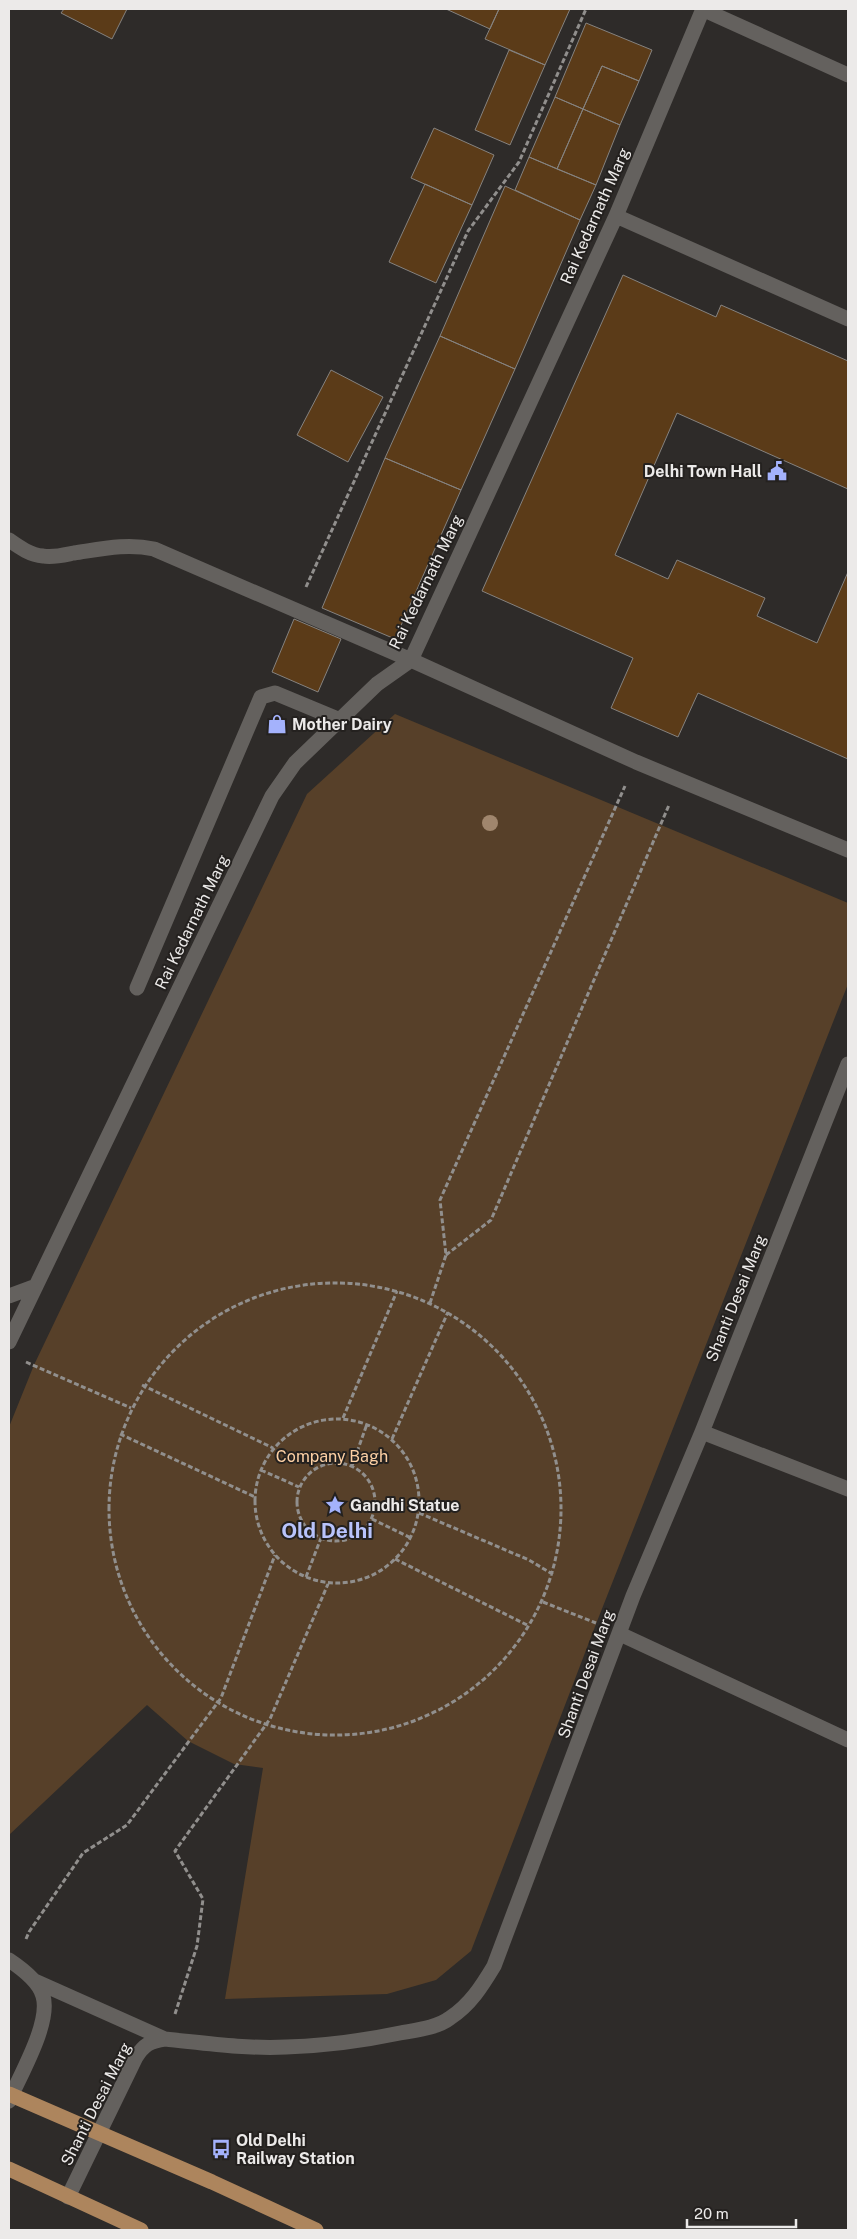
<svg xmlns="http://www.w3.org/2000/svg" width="857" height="2239" font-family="'Public Sans',sans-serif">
<rect width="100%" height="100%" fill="#2e2b29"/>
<path fill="#574029" d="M395,714L848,903V984L596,1624L471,1951L436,1980L387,1994L225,1999L263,1768L234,1764L188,1741L147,1705L9,1835V1427L34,1365L307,794Z"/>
<path fill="#5b3b18" stroke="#85827f" d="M64,9H127L112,39L61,13Z
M446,9H499L490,29Z
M499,9H570L545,65L485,39Z
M586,23L652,50L639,81L602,66L583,109L555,97Z
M509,50L545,65L510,145L475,130Z
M602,66L639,81L620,125L583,109Z
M555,97L583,109L557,169L529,157Z
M583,109L620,125L596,185L557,169Z
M434,128L494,155L472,205L411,178Z
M529,157L596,185L580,220L515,190Z
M425,184L472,205L436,283L389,262Z
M505,186L580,220L515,369L440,336Z
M623,275L716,317L721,305L848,361V489L677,413L615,555L668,579L677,560L765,598L757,616L817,643L848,572V759L698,693L678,737L611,708L633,658L482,591Z
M440,336L515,369L461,490L385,458Z
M331,370L383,397L348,462L297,435Z
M385,458L461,490L395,639L322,608Z
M294,619L341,639L318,692L272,672Z"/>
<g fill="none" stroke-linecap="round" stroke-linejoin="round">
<path stroke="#918f8d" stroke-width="3" stroke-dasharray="5 2.5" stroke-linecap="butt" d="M306,587L468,231L519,162L586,9
M446,1255L491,1220L669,805
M109 1509a226 226 0 1 1 452 0a226 226 0 1 1-452 0Z
M430,1303L446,1255L440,1200L625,786
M26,1362L131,1408
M142,1385L273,1448
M343,1418L397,1291
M255 1501a82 82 0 1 1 164 0a82 82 0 1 1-164 0Z
M120,1434L255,1497
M392,1439L448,1312
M297 1502a39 39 0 1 1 78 0a39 39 0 1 1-78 0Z
M352,1466L367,1424
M261,1470L299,1487
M419,1513L529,1560L554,1575
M372,1519L411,1538
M395,1559L529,1626
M306,1577L321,1538
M543,1602L596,1623
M26,1939L29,1932L83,1853L127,1825L221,1698L275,1555
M175,2014L197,1946L203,1899L175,1851L270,1719L328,1584"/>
<path stroke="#64615e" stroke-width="15" d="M702,9L848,75
M616,216L848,319
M9,540C19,547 30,555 43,556C53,558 64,555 74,553C101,549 127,543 154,549L411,660L636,762L848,850
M137,988L261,697L275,693L340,720
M9,1296L36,1286
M9,1342L272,796L295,763L377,684L411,660L616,216L703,9
M702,1432L848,1489
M620,1634L848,1740
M9,1960C21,1968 39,1981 43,1996C51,2023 20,2075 9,2101
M35,1981L165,2039
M68,2197L136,2057C144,2045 150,2041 165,2039C205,2043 246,2049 286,2047C324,2046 362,2041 400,2033C416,2030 437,2028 450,2018C470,2005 482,1986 494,1966L633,1596L702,1432L848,1064"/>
<path stroke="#ad855d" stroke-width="15" d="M9,2094L212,2182L316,2230
M9,2169L141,2230"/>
</g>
<circle fill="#a0866d" cx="490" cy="823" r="8"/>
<defs>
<symbol id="civic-bare" viewBox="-9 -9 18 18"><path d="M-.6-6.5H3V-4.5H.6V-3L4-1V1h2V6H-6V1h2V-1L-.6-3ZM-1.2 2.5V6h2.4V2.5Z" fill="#a4b2fc" stroke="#24211f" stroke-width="2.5" paint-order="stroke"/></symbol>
<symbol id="shop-bare" viewBox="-9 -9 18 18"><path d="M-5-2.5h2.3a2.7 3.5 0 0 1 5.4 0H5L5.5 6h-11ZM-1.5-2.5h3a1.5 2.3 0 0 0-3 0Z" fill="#a4b2fc" stroke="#24211f" stroke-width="2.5" paint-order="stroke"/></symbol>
<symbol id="sight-bare" viewBox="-9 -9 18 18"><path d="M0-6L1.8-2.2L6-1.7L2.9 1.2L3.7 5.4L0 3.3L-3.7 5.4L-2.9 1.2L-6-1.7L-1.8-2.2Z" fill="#a4b2fc" stroke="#24211f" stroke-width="2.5" paint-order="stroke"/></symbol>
<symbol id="bus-bare" viewBox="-9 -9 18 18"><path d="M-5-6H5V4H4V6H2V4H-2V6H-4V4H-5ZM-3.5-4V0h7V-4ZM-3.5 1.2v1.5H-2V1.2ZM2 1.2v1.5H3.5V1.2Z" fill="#a4b2fc" stroke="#24211f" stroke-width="2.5" paint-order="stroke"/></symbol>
</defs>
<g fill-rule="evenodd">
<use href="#civic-bare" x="763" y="457" width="28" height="28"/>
<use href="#shop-bare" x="263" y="710" width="28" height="28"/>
<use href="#sight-bare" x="321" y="1491" width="28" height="28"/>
<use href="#bus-bare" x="207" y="2135" width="28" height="28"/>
</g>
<g text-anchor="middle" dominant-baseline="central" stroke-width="4" stroke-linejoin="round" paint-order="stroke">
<g font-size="16" fill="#eceae9" stroke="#24211f">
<text transform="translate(595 216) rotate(-66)">Rai Kedarnath Marg</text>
<text transform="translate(426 582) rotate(-64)">Rai Kedarnath Marg</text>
<text transform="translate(192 922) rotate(-64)">Rai Kedarnath Marg</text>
<text transform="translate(736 1298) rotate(-68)">Shanti Desai Marg</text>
<text transform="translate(586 1674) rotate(-70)">Shanti Desai Marg</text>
<text transform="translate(96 2104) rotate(-63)">Shanti Desai Marg</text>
</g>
<g font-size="16" font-weight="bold" fill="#eceae9" stroke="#24211f" text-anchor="start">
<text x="762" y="471" text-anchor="end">Delhi Town Hall</text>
<text x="292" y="724">Mother Dairy</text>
<text x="350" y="1505">Gandhi Statue</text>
<text x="236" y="2140">Old Delhi<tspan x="236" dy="18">Railway Station</tspan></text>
</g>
<g font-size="16" fill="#fdd0a4" stroke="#24211f">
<text x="332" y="1456">Company Bagh</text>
</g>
<g font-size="21" font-weight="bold" fill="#b8c3fb" stroke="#24211f">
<text x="327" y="1530">Old Delhi</text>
</g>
</g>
<rect width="857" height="2239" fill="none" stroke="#eceae9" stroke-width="20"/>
<path d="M687 2219v8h109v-8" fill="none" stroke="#eceae9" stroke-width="2.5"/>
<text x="694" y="2219" font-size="15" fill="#eceae9" stroke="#24211f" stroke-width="4" paint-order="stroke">20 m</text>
</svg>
